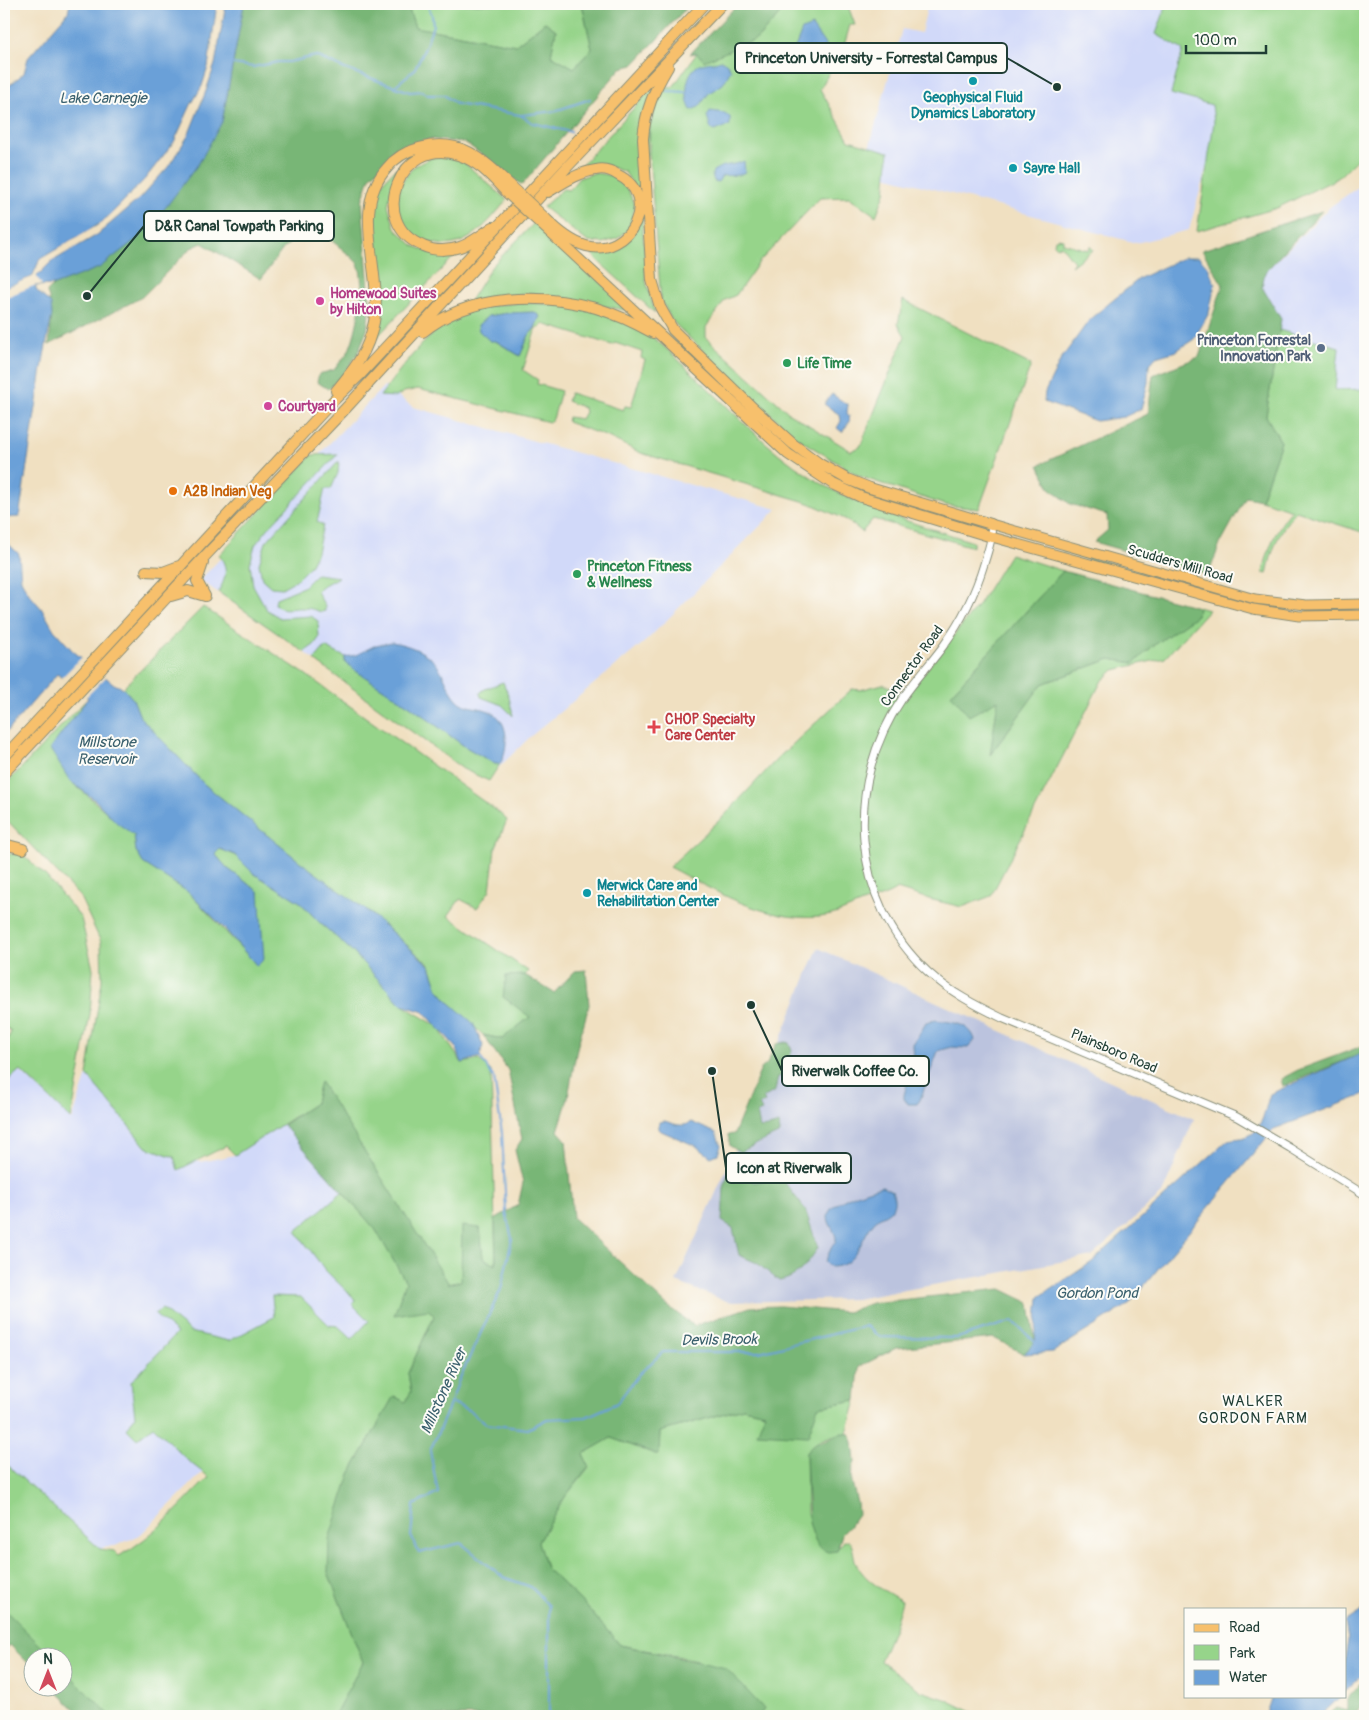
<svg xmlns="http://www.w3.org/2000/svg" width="1369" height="1720" font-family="Pangolin,sans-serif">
<rect width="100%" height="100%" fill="#fdfcf7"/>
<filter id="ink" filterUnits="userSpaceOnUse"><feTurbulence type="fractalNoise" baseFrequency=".02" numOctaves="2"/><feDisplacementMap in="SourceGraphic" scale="10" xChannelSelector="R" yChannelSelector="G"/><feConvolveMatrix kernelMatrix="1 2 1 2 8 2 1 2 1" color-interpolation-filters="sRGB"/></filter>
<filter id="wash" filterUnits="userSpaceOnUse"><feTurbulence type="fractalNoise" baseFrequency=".0096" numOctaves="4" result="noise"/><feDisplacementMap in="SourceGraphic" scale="20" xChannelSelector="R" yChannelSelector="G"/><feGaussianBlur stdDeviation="1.12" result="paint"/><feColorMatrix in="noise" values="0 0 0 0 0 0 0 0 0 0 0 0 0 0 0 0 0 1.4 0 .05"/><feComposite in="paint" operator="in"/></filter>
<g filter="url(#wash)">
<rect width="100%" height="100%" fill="#f0e0c1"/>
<path fill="#d1d9f9" d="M928,4H1252L1189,230L1136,243L863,170L902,29L921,33Z
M1365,182V533L1261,500L1266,416L1281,319L1262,287L1265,272L1330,207Z
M384,386L413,407L777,509L647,640L531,736L487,779L200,580Z
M19,1070L72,1120L87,1075L146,1147L174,1157L200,1162L235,1155L283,1124L375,1228L406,1282L411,1392L253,1422L140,1535L115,1546H107L100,1549L4,1462V1084Z"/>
<path fill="#bbc3de" d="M818,948L1194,1119L1162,1194L1092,1256L856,1299L729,1302L676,1282L736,1148Z"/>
<path fill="#96d48a" stroke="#5a885f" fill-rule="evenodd" d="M407,4H582L592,49L574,68L551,55L556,30L545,22L516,45L415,27Z
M789,4H850L848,6L855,25H850L844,46L820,89L849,140L889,152L885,193L876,216L849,197L820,198L760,261L736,295L725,300L706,327V338L789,413L851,451L860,447L905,336L898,324L903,300L1031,365L979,509L945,505L859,476L794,436L679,328L671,319L661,300L649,153L650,126L661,89L673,87L697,53L757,39Z
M1167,4H1365V151L1338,178L1277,208L1197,231L1214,122L1212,105L1171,94L1183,50L1156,34Z
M652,88L643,201L625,172L605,165L581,166Z
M433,157L460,159L507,200C490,220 468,250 438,244C429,243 420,239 411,237L397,209L398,187L413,167Z
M396,168L388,205L395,228L414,246L434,254L462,248L376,338L382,305L374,210L379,186Z
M594,173C623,176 625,181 635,207L628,230L618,238L603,243L588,242L543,207L563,189L569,190L579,178Z
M642,214L646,281L655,313L595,258L590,250C621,250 632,245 642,214Z
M534,223L612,292L625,310L531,293L470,301L492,266Z
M1058,238L1063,239V243L1088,250L1090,246L1093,250L1071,266L1074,262L1061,245L1057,247L1054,244L1055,239Z
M517,303C556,303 599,308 635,326C656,337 674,356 691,372C730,408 766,449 811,477C860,509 917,524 973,542V547L873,519L862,532L847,520L809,503L641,453L608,437L567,422L568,417L581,419L585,412L584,408L567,401L570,393L623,410L625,406L631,407L645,360L641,358L642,352L615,343L612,345L543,324L540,328H536L523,370L538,380L537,384L561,391L553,419L549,422L418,389L404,392L396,397L380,396C400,369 433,325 464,313C480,306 499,305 517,303ZM534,312L535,328L529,335L520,356L495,341L488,316L509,313Z
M1279,330L1339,347L1335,390L1365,389V533L1296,511C1279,530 1272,549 1267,574L1263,573C1268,549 1275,529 1292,510L1261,500L1281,442L1266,416Z
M338,454L271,525L255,545L250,564L253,585L267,610L280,618L311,616L318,621L319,638L314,645L304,652L218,592C226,579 229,568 219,555L312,455Z
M339,461L338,473L331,489H325L317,522L323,525L317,552L310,566L296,580L282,588L271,587L262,579L259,564L266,542Z
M1062,552L1115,564L1247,601L1246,603Z
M1010,554L1063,571L951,694L998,700L991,754L1042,684L1110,659L1134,663L1153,646L1197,615L1198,607L1208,610L1165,658L1114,670L1101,682L991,896L962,907L929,899L897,889C887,896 874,899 862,903C848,909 834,916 819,917C766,922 715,891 669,867L725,815L778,758L852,689L860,690L883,684L906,695L979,604Z
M316,574L339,577L320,587L317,591L325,607V611L321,612C315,610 310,608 304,608C295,607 287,611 278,607L275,604L276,598L303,587Z
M203,607L305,674L497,811L507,820L495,849L490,890L477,908L460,899L448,916L528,971L525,975L506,976L530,1017L502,1039L483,1035L450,1003L438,989L430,965L370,913L299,861L204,784L140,717L133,699L123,688Z
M325,647L345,657V662L356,671L410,706L464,746L495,764H500L489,781L463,769L314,660Z
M503,682L509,697L513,716L502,705L481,697L480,693L485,689Z
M88,698L70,781C92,798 111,818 134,835L136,851L143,863L188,892L257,965L259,892L227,868L215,854L220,849L235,855L253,873L300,902L319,922L352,951L402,1005L437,1026L462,1063L479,1060L491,1071L496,1265L483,1258L480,1228L461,1281L449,1284L320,1082L315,1103L235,1155L226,1146L178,1170L174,1157L146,1147L87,1075L102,981L101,942L80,897L4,817V786Z
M4,854H22L46,876L81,918L93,969L90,1014L71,1119L20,1070L4,1084V1047L11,1032L4,1025Z
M342,1192L375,1228L406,1282L434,1316L408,1373L411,1392L405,1402L394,1396L350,1474L328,1572L363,1662L334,1716H276L266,1710L256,1716H111L63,1668L62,1658L52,1657L4,1609V1462L100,1549L114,1551L119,1556C154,1537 181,1505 209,1477L188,1461L153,1426L137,1439L127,1429L135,1416L131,1382L177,1333L154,1314L162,1309L190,1332L229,1341L274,1317L272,1296L301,1297L329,1325L338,1326L352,1339L369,1321L352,1304L356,1300L325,1270L296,1231Z
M856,1400L847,1433C836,1433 811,1442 806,1452L807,1513L812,1532L815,1540L839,1547L844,1541H849C854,1547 853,1556 856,1563C865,1582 885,1591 902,1601L894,1628L880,1661L921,1691L945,1699L980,1716H759L764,1709L749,1694L697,1660L620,1645L584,1604L546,1568L538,1542L565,1497L589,1467L583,1454L611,1438L658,1455L660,1432L743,1408L765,1413L758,1433L818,1407Z"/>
<path fill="#78b676" stroke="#4c7a55" d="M244,4H367L375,7L380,4H407L415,27L516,45L545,22L556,30L551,55L574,68L592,49L582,4H690L633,65L621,68L522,185L466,143L430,139L398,151L370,177L362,201L370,303L367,330L357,355L342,376L328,389L317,382L319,374L334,370C338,364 344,358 348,352C357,335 367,282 358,264C355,258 319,231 311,224L283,249L261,279L202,243L191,248L142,297L49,345C51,325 54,311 47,292L54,285L64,281L222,122Z
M738,4H789L757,39L704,61L697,53L690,54Z
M1322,211L1265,272L1262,287L1281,319L1266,416L1281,442L1261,500L1246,497L1220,544L1208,575L1094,542L1108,530L1107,515L1070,504L1050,488L1039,465L1148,414L1153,375L1199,357L1223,285L1202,250Z
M1063,571L1198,607L1197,615L1153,646L1134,663L1110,659L1042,684L990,755L998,700L969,716L951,694Z
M586,970L589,1005L577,1048L567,1102L558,1131L566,1140L573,1218L665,1304L694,1326L750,1307L780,1306L847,1312L872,1303L1001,1289L1030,1303L1035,1342L1024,1354L994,1338L896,1348L859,1367L856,1400L818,1407L808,1436L757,1433L765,1413L743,1408L660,1432L659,1455L611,1438L583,1454L589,1466L565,1497L538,1542L546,1568L584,1604L620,1645L726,1668L764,1709L759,1716H334L363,1662L328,1572L329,1539L350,1474L392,1399L394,1396L405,1402L411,1392L408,1373L434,1316L429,1310L394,1315L406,1282L375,1229L283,1125L315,1103L320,1081L449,1284L461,1281L462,1226L480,1228L483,1258L496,1265L495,1219L518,1205L523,1183L515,1150L522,1139L508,1070L483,1035L502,1039L530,1017L503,997L506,976L525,975L554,993L575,971Z
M785,1042L789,1043L792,1051L787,1063H794L795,1065L794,1072L778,1077L775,1091L763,1098L765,1102L759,1105L762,1111L757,1113L760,1128L769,1127L779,1124L780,1133L740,1152L730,1146L728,1135L734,1134L761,1069L767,1064L776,1044Z
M1365,1045V1052L1283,1086L1281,1079L1298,1070Z
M740,1164L753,1182L782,1179L805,1209L818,1248C807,1264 798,1278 779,1281L757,1263L739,1255L733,1228L722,1221L724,1188L728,1174Z
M842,1433L850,1434L853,1442L855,1462L852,1470L851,1478L857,1503L858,1514L848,1528L842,1534L837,1551L828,1552C816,1549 812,1533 809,1522L806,1453L811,1446Z
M4,1609L52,1657L32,1658V1667L10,1645L4,1651Z
M63,1668L111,1716H82L53,1688H62Z
M1365,1680V1703L1352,1716H1326L1336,1708L1347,1711V1699Z"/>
<path fill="#6ba0d8" stroke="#456e86" d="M70,4H217L208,67L202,86L191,105L174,142L145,179L116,209L101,223L40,259L32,277L4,288V90L24,73L28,58L68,12Z
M226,4H244L222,122L199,163L166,207L138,238L99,268L54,285L35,286L37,291L51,304L52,315L44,356L19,517L4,518V290L34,279L51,262L97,235L139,199L168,167L188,136L206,91L215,64Z
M812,26L826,46V51C815,65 803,66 794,50L795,48L802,30Z
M721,60L727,64L731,70L723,84L709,93L699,107L691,110C684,98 684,69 702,64C709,62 714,63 721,60Z
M710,111L725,113L730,117V125L715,131L711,129L707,116Z
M744,161L745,172L739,175L722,176L718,182L714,181L712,175L713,171C725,163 734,166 744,161Z
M1185,257H1199L1208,267L1215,284L1209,313L1194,339L1176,351L1156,357L1149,365L1148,383L1141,409L1124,417L1096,421L1044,402L1045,392L1061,359L1090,319L1140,278Z
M534,312L540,316L535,328L529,335L520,356L496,341H490L479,331L478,325L488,316L508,313Z
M832,394L848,405L847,413C853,420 847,425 842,432L837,428L841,421L840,415L824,404Z
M4,540L19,554L21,580L29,594L42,609L54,630L73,651L114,684L123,688L133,699L140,717L204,784L299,861L370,913L430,966L438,989L450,1003L473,1023L483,1045L480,1057L462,1063L456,1047L424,1012L402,1005L352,951L319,922L300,902L253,873L235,855L220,849L215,854L227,868L259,892L264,959L257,966L224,928L188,892L143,863L136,851L134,835L117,823L95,800L70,781L50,749L88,698L57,674L4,735Z
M392,642C412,646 432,653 442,673C447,682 450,691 457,699C466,709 478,706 489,711C510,719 509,748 500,764H495L464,746L410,706L356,671L345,662V657L356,655L376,645Z
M935,1020C949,1022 970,1022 975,1040L968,1048L952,1047L938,1051L920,1100L917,1104H908L904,1099V1095L914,1059L913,1044L926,1023Z
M1365,1052V1093L1359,1097L1274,1129L1128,1305L1053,1352L1024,1354L1035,1342L1039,1297L1092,1262L1228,1140C1235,1138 1242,1139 1248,1136C1263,1130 1265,1108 1270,1094Z
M665,1121C674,1124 683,1128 691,1122L716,1133L721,1146L718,1154L711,1157L696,1146L661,1131L659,1129V1122Z
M882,1186L892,1191C894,1196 895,1201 893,1206C891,1214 881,1215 875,1221C860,1237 858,1267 831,1267L825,1262L833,1244L836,1241C837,1232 827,1224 828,1215C831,1201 869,1189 882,1186Z
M1365,1609V1673L1345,1692V1660L1348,1640L1345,1622Z
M1272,1696H1341L1320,1716H1265Z"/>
<path fill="#f0e0c1" d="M35,274L42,285H36L4,298V288L33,277Z
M83,656L107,676L85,698L61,678Z"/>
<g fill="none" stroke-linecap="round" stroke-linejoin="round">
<path stroke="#6ba0d8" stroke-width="2" d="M233,64L253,67L278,62H289L316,56L345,69L410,92L422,91L428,95H444L456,104L520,115L533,123L571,132
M395,86L414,70L425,48L433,25L432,15L427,4
M667,91L686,92
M522,115L555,111L590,99
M480,1057L494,1078L502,1133L506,1212L512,1239L501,1289L459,1380L451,1402L430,1451L438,1493L414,1505L411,1536L419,1553L461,1543L503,1577L531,1587L549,1606V1716
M451,1402L470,1411L486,1424L528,1429L547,1419L586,1417L617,1403L639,1374L663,1352H759L866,1326L880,1337L957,1338L1013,1321L1035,1342"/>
</g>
</g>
<g filter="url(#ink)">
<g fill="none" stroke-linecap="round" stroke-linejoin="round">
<defs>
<path id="minor" d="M991,524C993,539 988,550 984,564C975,594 962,620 944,645C931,663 915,680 902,699C844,784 850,900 928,972C950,992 975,1005 1002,1018L1237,1117L1290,1148L1365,1195"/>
<path id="major" d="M991,524L1255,599L1306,605L1365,604
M992,537L1253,609L1299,616L1365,615"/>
<path id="highway" d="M668,67C654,90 645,111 643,139L652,280L660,307L673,330L753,408L793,444L820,464L847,479L870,488L991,524
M545,218C556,229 571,242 586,246C631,258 661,196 618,175C612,171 604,168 596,170C579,172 563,183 548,192
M540,223L788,454L833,484L861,497L992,537
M493,227C482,234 472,243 460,247C448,251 434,251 423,246C366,223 400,135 458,155C478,161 492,177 506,192
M423,332C470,293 541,293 596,308C616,314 635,323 653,333
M336,391C355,368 368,352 374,322C384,272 349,210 387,168C395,158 407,151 419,148C460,136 484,160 511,186
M203,563L197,581L205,596
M146,571L163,572L179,566
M171,596L188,591L205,596
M4,757L332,402L359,376L704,4
M4,773L207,554L346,408L568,166L722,4
M4,844L23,849"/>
</defs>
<use href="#minor" stroke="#888e7a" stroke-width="9"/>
<use href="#major" stroke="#888e7a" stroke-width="11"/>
<use href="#highway" stroke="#888e7a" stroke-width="12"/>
<use href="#minor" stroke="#fff" stroke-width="7"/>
<use href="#major" stroke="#f7c06c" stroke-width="9"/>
<use href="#highway" stroke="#f7c06c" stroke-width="10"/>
<defs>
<path id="highway-bridge" d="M511,186L545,218
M506,192L540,223"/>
</defs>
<use href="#highway-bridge" stroke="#888e7a" stroke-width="12" stroke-linecap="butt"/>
<use href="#highway-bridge" stroke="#f7c06c" stroke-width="10"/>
</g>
</g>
<g fill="#0f9aa8" stroke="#fdfcf7" stroke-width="2">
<circle cx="973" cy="81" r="5"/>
<circle cx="1013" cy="168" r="5"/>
<circle cx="587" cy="893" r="5"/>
</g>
<g fill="#d1479c" stroke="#fdfcf7" stroke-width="2">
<circle cx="320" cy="301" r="5"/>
<circle cx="268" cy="406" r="5"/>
</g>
<circle fill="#5c6f8a" stroke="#fdfcf7" stroke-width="2" cx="1321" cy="348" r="5"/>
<g fill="#2e9e5b" stroke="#fdfcf7" stroke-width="2">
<circle cx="787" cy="363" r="5"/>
<circle cx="577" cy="574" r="5"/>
</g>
<circle fill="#e8710a" stroke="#fdfcf7" stroke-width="2" cx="173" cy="491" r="5"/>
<path fill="#e0444e" stroke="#fdfcf7" stroke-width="2" d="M651.5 719.5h5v5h5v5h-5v5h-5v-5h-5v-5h5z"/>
<g text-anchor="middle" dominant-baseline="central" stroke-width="4" stroke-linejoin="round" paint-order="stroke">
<g font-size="14" font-weight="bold" fill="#0d838f" stroke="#fdfcf7" text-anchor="start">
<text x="973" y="97" text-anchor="middle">Geophysical Fluid<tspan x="973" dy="16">Dynamics Laboratory</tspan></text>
<text x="1023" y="168">Sayre Hall</text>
<text x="597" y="885">Merwick Care and<tspan x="597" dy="16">Rehabilitation Center</tspan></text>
</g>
<g font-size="14" font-weight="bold" fill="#b23c85" stroke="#fdfcf7" text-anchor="start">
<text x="330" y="293">Homewood Suites<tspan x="330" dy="16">by Hilton</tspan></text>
<text x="278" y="406">Courtyard</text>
</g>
<g font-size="14" font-weight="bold" fill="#4e5e75" stroke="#fdfcf7" text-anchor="end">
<text x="1311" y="340">Princeton Forrestal<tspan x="1311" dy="16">Innovation Park</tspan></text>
</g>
<g font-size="14" font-weight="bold" fill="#27864d" stroke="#fdfcf7" text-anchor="start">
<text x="797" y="363">Life Time</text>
<text x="587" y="566">Princeton Fitness<tspan x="587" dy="16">&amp; Wellness</tspan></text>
</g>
<g font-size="14" font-weight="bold" fill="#c56008" stroke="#fdfcf7" text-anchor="start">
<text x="183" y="491">A2B Indian Veg</text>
</g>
<g font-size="14" fill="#1f3d34" stroke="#fdfcf7">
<text transform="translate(1180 564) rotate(16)">Scudders Mill Road</text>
<text transform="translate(912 666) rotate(-54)">Connector Road</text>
<text transform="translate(1114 1051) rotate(23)">Plainsboro Road</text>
</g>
<g font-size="14" font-weight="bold" fill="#be3a42" stroke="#fdfcf7" text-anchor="start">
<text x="665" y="719">CHOP Specialty<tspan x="665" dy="16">Care Center</tspan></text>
</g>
<g font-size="15" font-style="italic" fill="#3a606d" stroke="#fdfcf7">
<text x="103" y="98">Lake Carnegie</text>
<text x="107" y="742">Millstone<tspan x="107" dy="17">Reservoir</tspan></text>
<text x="1097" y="1293">Gordon Pond</text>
<text transform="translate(719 1340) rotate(-1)">Devils Brook</text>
<text transform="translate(444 1391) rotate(-66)">Millstone River</text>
</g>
<g font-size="15" letter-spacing="1" fill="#1f3d34" stroke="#fdfcf7">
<text x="1253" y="1401">WALKER<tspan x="1253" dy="17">GORDON FARM</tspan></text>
</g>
</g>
<path fill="none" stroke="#1f3d34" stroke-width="2" d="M1057 87L1007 58M87 296L144 226M751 1005L782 1071M712 1071L726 1168"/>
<g fill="#1f3d34" stroke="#fdfcf7" stroke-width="2">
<circle cx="1057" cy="87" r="5"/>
<circle cx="87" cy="296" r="5"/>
<circle cx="751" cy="1005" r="5"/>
<circle cx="712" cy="1071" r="5"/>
</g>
<g fill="#fdfcf7" stroke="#1f3d34" stroke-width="2">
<rect x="735" y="43" width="272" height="30" rx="5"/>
<rect x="144" y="211" width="190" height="30" rx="5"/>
<rect x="782" y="1056" width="147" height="30" rx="5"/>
<rect x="726" y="1153" width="125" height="30" rx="5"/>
</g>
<g font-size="15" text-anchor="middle" font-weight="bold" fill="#1f3d34">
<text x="871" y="63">Princeton University - Forrestal Campus</text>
<text x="239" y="231">D&amp;R Canal Towpath Parking</text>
<text x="855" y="1076">Riverwalk Coffee Co.</text>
<text x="789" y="1173">Icon at Riverwalk</text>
</g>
<rect width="1369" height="1720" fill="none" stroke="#fdfcf7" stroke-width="20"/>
<rect x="1184" y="1608" width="162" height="90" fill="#fdfcf7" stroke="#a4b0a9"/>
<rect x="1194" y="1624" width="25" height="8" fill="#f7c06c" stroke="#a4b0a9"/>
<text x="1229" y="1632" font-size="15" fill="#1f3d34">Road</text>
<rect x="1194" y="1645" width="25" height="15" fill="#96d48a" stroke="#a4b0a9"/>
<text x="1229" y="1658" font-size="15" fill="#1f3d34">Park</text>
<rect x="1194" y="1670" width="25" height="15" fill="#6ba0d8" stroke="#a4b0a9"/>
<text x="1229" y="1682" font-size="15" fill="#1f3d34">Water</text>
<g transform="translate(48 1672)"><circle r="24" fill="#fdfcf7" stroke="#a4b0a9"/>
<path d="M0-4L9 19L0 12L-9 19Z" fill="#d1495b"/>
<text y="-8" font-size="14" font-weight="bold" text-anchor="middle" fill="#1f3d34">N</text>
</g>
<path d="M1186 45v8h80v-8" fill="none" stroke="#1f3d34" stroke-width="2.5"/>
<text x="1194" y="45" font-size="15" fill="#1f3d34" stroke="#fdfcf7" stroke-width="4" paint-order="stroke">100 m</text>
</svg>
